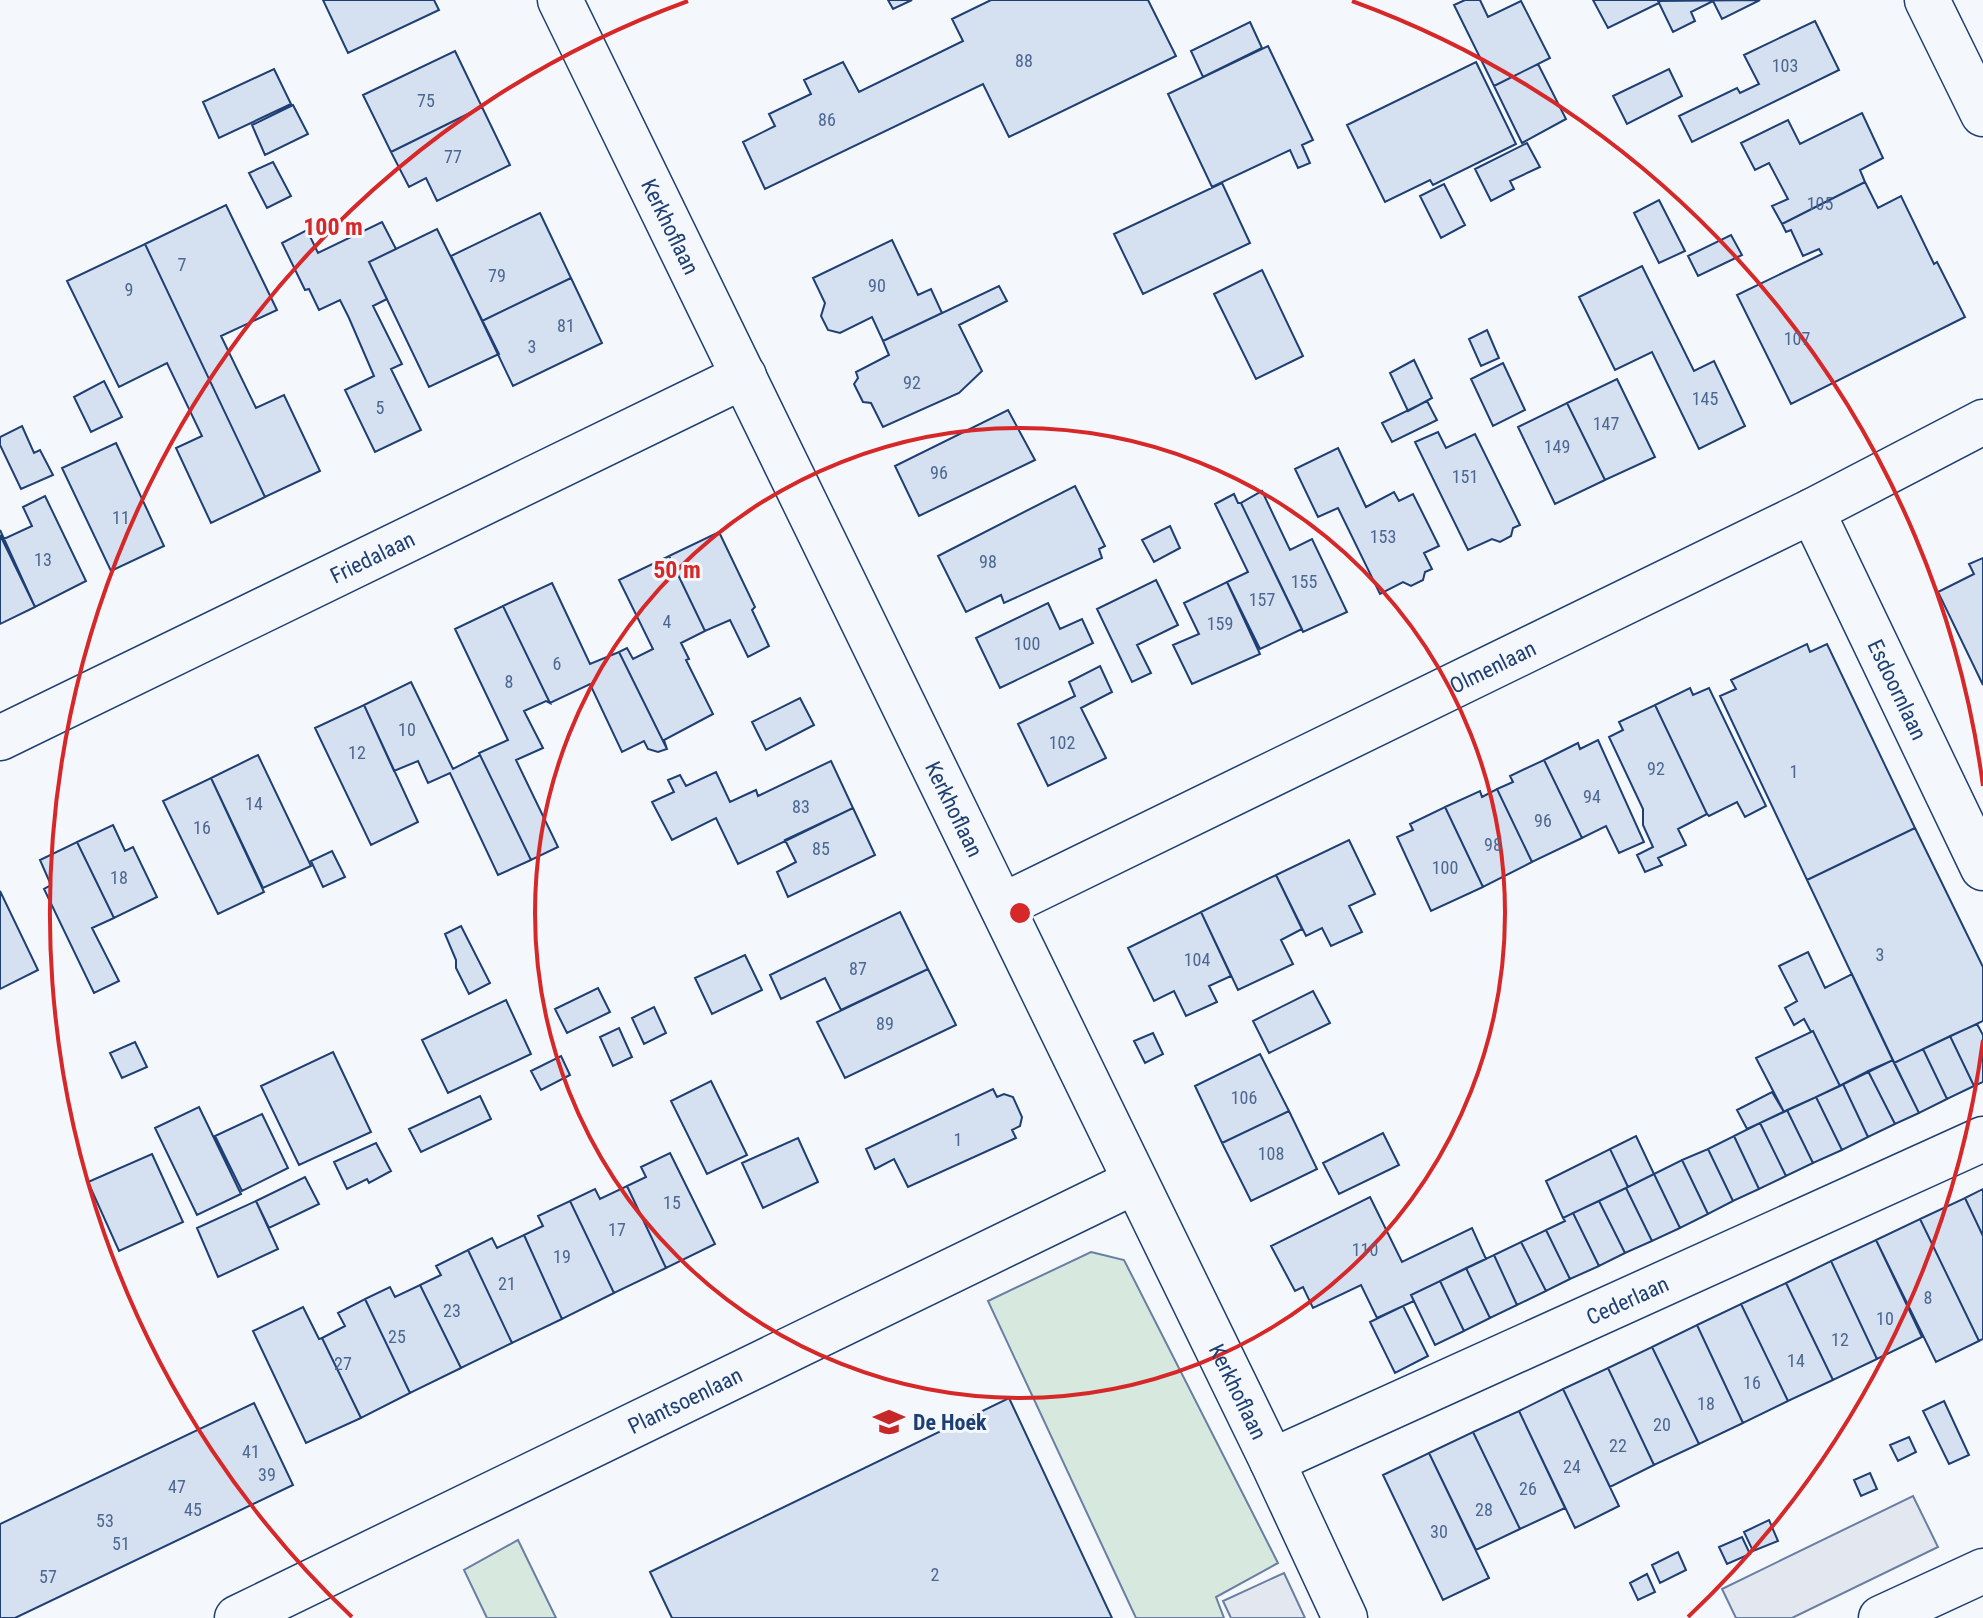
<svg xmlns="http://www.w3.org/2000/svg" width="1983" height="1618" font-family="'Roboto Condensed',sans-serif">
<rect width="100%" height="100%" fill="#f4f7fb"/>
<path fill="#d7e8df" stroke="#687fa3" stroke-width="2" d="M1091,1252L1124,1260L1278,1563L1216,1597L1224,1618H1136L988,1301Z
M518,1540L556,1618H487L464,1570Z"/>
<path fill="#e3e8f0" stroke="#687fa3" stroke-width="2" d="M1913,1496L1938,1547L1792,1618H1736L1722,1589Z
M1284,1573L1305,1618H1231L1223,1601Z"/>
<path fill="#d5e0f0" stroke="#1d3f73" stroke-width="2" d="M323,0H434L439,10L348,53Z
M888,0H912L893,9Z
M991,0H1148L1176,56L1009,137L983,84L765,189L743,142L775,126L769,114L811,94L804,80L843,62L859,92L963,41L952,19Z
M1465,0H1480L1488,17L1521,1L1550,58L1494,86L1454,5Z
M1593,0H1660L1659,3L1608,28Z
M1760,0L1722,19L1713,1L1691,12L1695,21L1673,32L1658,1Z
M1815,21L1839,70L1692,142L1679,116L1737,88L1740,93L1759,84L1744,55Z
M1250,22L1262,48L1203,77L1191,51Z
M1268,46L1313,140L1302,145L1310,163L1298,168L1290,150L1212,187L1168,94Z
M455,51L482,107L391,152L363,95Z
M1476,62L1516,144L1433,185L1430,180L1385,202L1347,125Z
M1538,64L1566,119L1522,143L1494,86Z
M274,69L291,104L219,138L203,102Z
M1669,69L1682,96L1627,124L1613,96Z
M293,105L308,134L265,155L252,125Z
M482,107L510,165L437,201L426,178L409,187L391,152Z
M1862,113L1883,158L1860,170L1865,182L1782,224L1772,206L1788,199L1769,163L1755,170L1741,143L1788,120L1800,144Z
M1527,143L1540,167L1510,181L1514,189L1491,201L1475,169Z
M273,162L291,196L267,208L249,173Z
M1865,182L1878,208L1901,196L1934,264L1937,262L1965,317L1791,404L1737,295L1822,254L1819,249L1803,256L1791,230L1786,232L1782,224Z
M1222,183L1250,243L1143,294L1114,234Z
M1444,184L1465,225L1441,238L1420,196Z
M1659,200L1685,251L1659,263L1634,213Z
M226,205L277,310L221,336L256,408L284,395L320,471L265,497L145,244Z
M540,213L571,278L482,321L451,256Z
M382,222L396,249L369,262L387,299L373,306L402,364L391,369L421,430L375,452L345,390L374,376L349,318L340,300L319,310L309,289L305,290L282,243L307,230L318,253Z
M437,229L499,354L429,387L369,262Z
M1731,235L1742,255L1698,276L1688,256Z
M892,240L918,295L931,289L942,313L883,341L872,317L840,333L828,330L821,316L825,303L813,278Z
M145,244L265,497L211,523L176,448L202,436L167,363L119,387L67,281Z
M1642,266L1694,371L1714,361L1745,426L1699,449L1652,352L1615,370L1579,297Z
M1262,270L1303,356L1256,379L1214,294Z
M571,278L602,343L513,386L482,321Z
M999,286L1007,301L959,325L982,371L959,393L883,427L871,403L863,402L854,384L858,378L856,372L889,355L883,341Z
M1487,330L1499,358L1481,366L1469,339Z
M1414,360L1432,398L1408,411L1390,373Z
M1503,363L1525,410L1493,426L1471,379Z
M1617,379L1655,457L1605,480L1567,403Z
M104,381L122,417L91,432L74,397Z
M1427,401L1437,420L1392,442L1382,423Z
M1567,403L1605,480L1555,504L1518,427Z
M1008,410L1035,460L919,516L895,466Z
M22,426L34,453L40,450L53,475L21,489L0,445V437Z
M1438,432L1446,448L1475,434L1520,525L1513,528L1511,536L1500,542L1492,539L1468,550L1415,442Z
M116,443L164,546L111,571L62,468Z
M1338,448L1366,507L1394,492L1399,501L1413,494L1439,546L1424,553L1432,569L1425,572L1423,580L1411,586L1403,582L1380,594L1338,508L1318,517L1295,469Z
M1075,486L1105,546L1099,549L1102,558L1004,603L1001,595L966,612L938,556Z
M1262,491L1290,550L1312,539L1347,612L1303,632L1241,503Z
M1234,494L1238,503H1241L1302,629L1260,649L1227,582L1248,572L1215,504Z
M45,496L86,581L35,607L0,530L4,539L32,526L23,507Z
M1170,526L1180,548L1154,562L1142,540Z
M719,532L755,607L752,610L769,646L748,657L730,620L705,631L669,556Z
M0,535L35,607L0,624Z
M669,556L705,631L681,643L689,659L686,660L713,714L664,740L667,749L619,652L627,648L633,659L653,649L619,580Z
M1983,558V685L1938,592L1974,574L1969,564Z
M1156,580L1178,625L1137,645L1151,673L1132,682L1097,609Z
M1227,582L1260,654L1192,684L1173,645L1199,634L1184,603Z
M552,583L590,664L619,652L667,749L658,752L648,749L644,741L622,752L590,684L550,703L503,606Z
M1048,603L1060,629L1082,619L1093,643L1000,688L976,638Z
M503,606L550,703L546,701L524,711L543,748L516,760L558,847L531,860L479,753L508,740L455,629Z
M1807,644L1810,652L1827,644L1915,828L1807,880L1720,696L1736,689L1731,680Z
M1100,666L1112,692L1081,708L1106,758L1048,786L1018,724L1075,696L1069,682Z
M411,682L453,769L480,755L531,860L498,875L450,773L428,783L418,761L394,771L364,705Z
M1690,688L1693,695L1709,688L1766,806L1745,817L1737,802L1709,816L1707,814L1655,705Z
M800,698L814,725L766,750L752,722Z
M364,705L418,822L371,845L315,728Z
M1655,705L1707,814L1678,829L1686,845L1658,858L1662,865L1645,872L1637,855L1653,847L1643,825V809L1609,737L1623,730L1619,722Z
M1598,740L1644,842L1619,853L1606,826L1582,838L1544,760L1578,743L1580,749Z
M258,755L311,866L263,888L211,778Z
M1544,760L1582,838L1532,862L1497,789L1513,782L1510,776Z
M831,761L853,808L738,864L716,818L672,840L652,802L674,792L668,780L680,775L686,786L716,772L730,802L756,790L758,796Z
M211,778L264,892L218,914L163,801Z
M1497,789L1532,862L1483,887L1445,807L1480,791L1482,797Z
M1445,807L1483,887L1431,911L1397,837L1413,830L1410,824Z
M853,808L875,855L788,897L777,872L796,862L785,840Z
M113,825L125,851L133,847L157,897L114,918L77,842Z
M1915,828L1983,967V1021L1894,1063L1807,880Z
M1349,840L1375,894L1349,906L1362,932L1331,946L1322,928L1306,936L1276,875Z
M77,842L114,918L92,928L119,981L94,993L44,889L51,885L40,860Z
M332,851L345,877L323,887L311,861Z
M1276,875L1302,929L1281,940L1293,964L1238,990L1201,912Z
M0,891L38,970L0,989Z
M900,912L928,969L841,1010L825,978L781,999L770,975Z
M1201,912L1231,976L1209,986L1217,1002L1186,1016L1174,991L1154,1001L1128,948Z
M461,926L490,983L469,994L456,968V960L445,934Z
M1808,952L1825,988L1852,974L1893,1060L1840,1086L1813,1031L1811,1032L1804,1019L1794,1025L1785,1008L1797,1001L1779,966Z
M745,955L762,990L712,1014L695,978Z
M928,969L956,1025L845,1078L817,1022Z
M598,988L610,1012L567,1033L555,1009Z
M1313,991L1330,1023L1269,1053L1253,1021Z
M506,1000L531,1054L448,1093L422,1040Z
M654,1007L666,1033L644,1044L632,1018Z
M1977,1024L1983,1035V1082L1974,1086L1950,1036Z
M619,1028L632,1057L613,1066L600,1037Z
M1813,1031L1840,1086L1784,1112L1756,1058Z
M1153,1033L1163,1054L1145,1063L1134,1041Z
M1950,1036L1974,1086L1947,1099L1923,1049Z
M135,1042L147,1067L122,1078L110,1053Z
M1923,1049L1947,1099L1919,1113L1894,1063Z
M333,1052L371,1132L299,1165L261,1086Z
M1260,1054L1289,1111L1222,1143L1195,1086Z
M561,1056L570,1075L541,1090L531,1071Z
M1893,1060L1919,1113L1895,1124L1868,1071Z
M1868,1071L1895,1124L1868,1137L1843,1084Z
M711,1081L747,1155L707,1174L671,1101Z
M1843,1084L1868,1137L1842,1150L1816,1097Z
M993,1089L997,1097L1004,1094L1013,1097L1022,1117L1020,1126L1012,1130L1016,1138L908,1187L894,1159L875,1169L866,1149Z
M1772,1092L1784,1112L1747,1129L1737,1110Z
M480,1096L491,1119L421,1152L409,1129Z
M1816,1097L1842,1150L1813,1163L1787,1110Z
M199,1107L241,1194L197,1215L155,1128Z
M1787,1110L1813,1163L1786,1176L1760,1123Z
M1289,1111L1317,1169L1251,1201L1222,1143Z
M262,1114L288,1168L242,1191L215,1136Z
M1760,1123L1786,1176L1759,1189L1734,1136Z
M1383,1133L1399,1165L1339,1194L1323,1163Z
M1636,1136L1654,1174L1628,1187L1610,1149Z
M1734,1136L1759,1189L1733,1201L1708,1149Z
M798,1138L818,1182L763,1208L742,1163Z
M376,1143L391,1171L369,1183L367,1179L347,1189L334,1162Z
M1610,1149L1628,1187L1563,1218L1546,1181Z
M1708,1149L1733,1201L1708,1214L1682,1160Z
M670,1153L715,1244L666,1268L627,1186L646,1177L641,1167Z
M152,1154L183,1222L119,1251L88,1182Z
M1682,1160L1708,1214L1680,1228L1654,1174Z
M1654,1174L1680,1228L1652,1241L1626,1188Z
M305,1177L319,1204L269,1228L256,1201Z
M627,1186L666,1268L614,1293L570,1201L595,1189L600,1199Z
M1626,1188L1652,1241L1625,1253L1599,1201Z
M1983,1189V1236L1965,1198Z
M1370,1197L1402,1262L1472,1228L1486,1259L1411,1295L1414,1301L1377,1318L1361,1285L1313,1308L1303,1287L1295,1291L1271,1246Z
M1965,1198L1983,1236V1339L1979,1341L1920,1219Z
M256,1201L278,1249L218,1277L197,1228Z
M570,1201L614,1293L562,1319L524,1235L543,1226L538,1216Z
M1599,1201L1625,1253L1599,1266L1573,1213Z
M1573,1213L1599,1266L1570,1279L1546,1230L1565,1221L1563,1218Z
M1920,1219L1979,1341L1936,1362L1876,1240Z
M1546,1230L1570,1279L1546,1291L1521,1242Z
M524,1235L562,1319L512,1343L468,1250L492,1238L497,1248Z
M1876,1240L1922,1337L1877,1359L1831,1261Z
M1521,1242L1546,1291L1517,1305L1494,1255Z
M468,1250L512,1343L461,1368L420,1285L441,1275L436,1266Z
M1494,1255L1517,1305L1490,1318L1466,1268Z
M1831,1261L1877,1359L1833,1380L1786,1283Z
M1466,1268L1490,1318L1464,1331L1440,1281Z
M1440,1281L1464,1331L1435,1345L1411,1295Z
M1786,1283L1833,1380L1788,1401L1741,1304Z
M420,1285L461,1368L410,1393L365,1299L390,1287L395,1297Z
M365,1299L410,1393L361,1418L322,1338L345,1326L338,1313Z
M1741,1304L1788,1401L1743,1423L1697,1325Z
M1403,1306L1428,1356L1395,1373L1370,1322Z
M303,1307L319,1339L322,1338L361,1418L306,1443L253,1331Z
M1697,1325L1743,1423L1699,1444L1652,1347Z
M1652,1347L1699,1444L1654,1465L1608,1368Z
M1608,1368L1654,1465L1610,1487L1563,1389Z
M1563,1389L1619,1506L1575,1528L1519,1411Z
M1009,1398L1112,1618H672L650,1572Z
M1944,1401L1969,1455L1949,1464L1923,1411Z
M254,1403L293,1485L15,1618H0V1524Z
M1519,1411L1565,1508L1520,1529L1473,1432Z
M1473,1432L1520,1529L1476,1550L1429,1453Z
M1909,1437L1916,1452L1898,1461L1890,1445Z
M1429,1453L1489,1578L1443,1600L1383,1475Z
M1870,1473L1877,1489L1861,1496L1854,1480Z
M1769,1520L1778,1541L1753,1551L1744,1532Z
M1742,1537L1750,1554L1727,1564L1719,1547Z
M1678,1552L1686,1570L1660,1583L1652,1565Z
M1647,1574L1655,1592L1638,1600L1630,1583Z"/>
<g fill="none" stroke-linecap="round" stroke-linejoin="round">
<defs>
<g id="street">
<path id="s1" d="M560,0L1272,1461L1345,1618"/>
<path id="s2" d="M1812,511L1983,868"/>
<path id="s3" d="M0,738L744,376"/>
<path id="s4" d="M1002,906L1812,511L1983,422"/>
<path id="s5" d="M1272,1461L1983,1139"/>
<path id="s6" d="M237,1618L1134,1182"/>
<path d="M1881,1618L1983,1571"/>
</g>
<path id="secondary" d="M1927,0L1983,114"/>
</defs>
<use href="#street" stroke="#1d3f73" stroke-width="47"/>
<use href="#secondary" stroke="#1d3f73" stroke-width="47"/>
<use href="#street" stroke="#f4f7fb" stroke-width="44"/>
<use href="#secondary" stroke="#f4f7fb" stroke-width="44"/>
</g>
<g fill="none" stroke="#d62828" stroke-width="4">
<circle cx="1020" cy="913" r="485"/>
<path d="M1983 1040A971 971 0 0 1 1688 1617M352 1617A971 971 0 0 1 688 1M1352 1A971 971 0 0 1 1983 786"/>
</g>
<defs>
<symbol id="school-bare" viewBox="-9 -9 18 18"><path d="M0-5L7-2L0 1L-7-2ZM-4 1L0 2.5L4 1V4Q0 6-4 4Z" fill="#c62828" stroke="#f4f7fb" stroke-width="2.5" paint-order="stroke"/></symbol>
</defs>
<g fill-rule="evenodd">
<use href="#school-bare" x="867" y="1400" width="44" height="44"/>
</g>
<g text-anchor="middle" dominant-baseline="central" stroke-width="6" stroke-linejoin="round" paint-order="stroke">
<g font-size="18" fill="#4b6792">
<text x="1024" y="60">88</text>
<text x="1785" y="65">103</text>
<text x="426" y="100">75</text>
<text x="827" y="119">86</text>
<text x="453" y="156">77</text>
<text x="1820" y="203">105</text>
<text x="182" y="264">7</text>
<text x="497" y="275">79</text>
<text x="877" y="285">90</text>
<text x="129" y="289">9</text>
<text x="566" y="325">81</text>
<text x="1797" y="338">107</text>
<text x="532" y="346">3</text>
<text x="912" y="382">92</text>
<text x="1705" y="398">145</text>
<text x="380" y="407">5</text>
<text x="1606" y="423">147</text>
<text x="1557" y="446">149</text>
<text x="939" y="472">96</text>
<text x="1465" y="476">151</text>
<text x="121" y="517">11</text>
<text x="1383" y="536">153</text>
<text x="43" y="559">13</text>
<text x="988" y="561">98</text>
<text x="1304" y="581">155</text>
<text x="1262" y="599">157</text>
<text x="667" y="621">4</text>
<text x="1220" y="623">159</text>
<text x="1027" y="643">100</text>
<text x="557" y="663">6</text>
<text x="509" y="681">8</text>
<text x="407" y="729">10</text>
<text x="1062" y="742">102</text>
<text x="357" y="752">12</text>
<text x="1656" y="768">92</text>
<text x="1794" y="771">1</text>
<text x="1592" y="796">94</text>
<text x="254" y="803">14</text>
<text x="801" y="806">83</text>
<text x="1543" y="820">96</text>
<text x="202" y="827">16</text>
<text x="1493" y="844">98</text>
<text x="821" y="848">85</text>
<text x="1445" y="867">100</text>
<text x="119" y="877">18</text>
<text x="1880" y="954">3</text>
<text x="1197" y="959">104</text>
<text x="858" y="968">87</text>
<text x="885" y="1023">89</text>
<text x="1244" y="1097">106</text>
<text x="958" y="1139">1</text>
<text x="1271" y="1153">108</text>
<text x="672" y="1202">15</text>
<text x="617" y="1229">17</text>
<text x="1365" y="1249">110</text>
<text x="562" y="1256">19</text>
<text x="507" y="1283">21</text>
<text x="1928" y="1297">8</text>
<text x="452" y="1310">23</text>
<text x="1885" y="1318">10</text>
<text x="397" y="1336">25</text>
<text x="1840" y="1339">12</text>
<text x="1796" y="1360">14</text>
<text x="343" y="1363">27</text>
<text x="1752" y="1382">16</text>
<text x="1706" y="1403">18</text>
<text x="1662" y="1424">20</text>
<text x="1618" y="1445">22</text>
<text x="251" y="1451">41</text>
<text x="1572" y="1466">24</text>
<text x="267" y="1474">39</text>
<text x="177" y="1486">47</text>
<text x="1528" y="1488">26</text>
<text x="193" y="1509">45</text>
<text x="1484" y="1509">28</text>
<text x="105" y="1520">53</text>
<text x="1439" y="1531">30</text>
<text x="121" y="1543">51</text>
<text x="935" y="1574">2</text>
<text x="48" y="1576">57</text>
</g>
<g font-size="22" fill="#1d3f73" stroke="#f4f7fb">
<text stroke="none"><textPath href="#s1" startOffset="252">Kerkhoflaan</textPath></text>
<text stroke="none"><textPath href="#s3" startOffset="414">Friedalaan</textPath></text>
<text stroke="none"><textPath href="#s4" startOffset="546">Olmenlaan</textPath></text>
<text stroke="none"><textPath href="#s2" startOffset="198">Esdoornlaan</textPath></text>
<text stroke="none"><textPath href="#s1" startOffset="900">Kerkhoflaan</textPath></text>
<text stroke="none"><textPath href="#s5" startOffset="390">Cederlaan</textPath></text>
<text stroke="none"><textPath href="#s1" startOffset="1548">Kerkhoflaan</textPath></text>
<text stroke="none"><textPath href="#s6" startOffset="498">Plantsoenlaan</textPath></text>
</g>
<g font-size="22" font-weight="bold" fill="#1d3f73" stroke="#f4f7fb" text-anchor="start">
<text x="913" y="1422">De Hoek</text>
</g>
</g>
<circle cx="1020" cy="913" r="12" fill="#d62828" stroke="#f4f7fb" stroke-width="4"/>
<g font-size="24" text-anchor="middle" font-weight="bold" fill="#d62828" stroke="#f4f7fb" stroke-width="6" stroke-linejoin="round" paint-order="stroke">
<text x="333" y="235">100 m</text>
<text x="677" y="578">50 m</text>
</g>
</svg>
